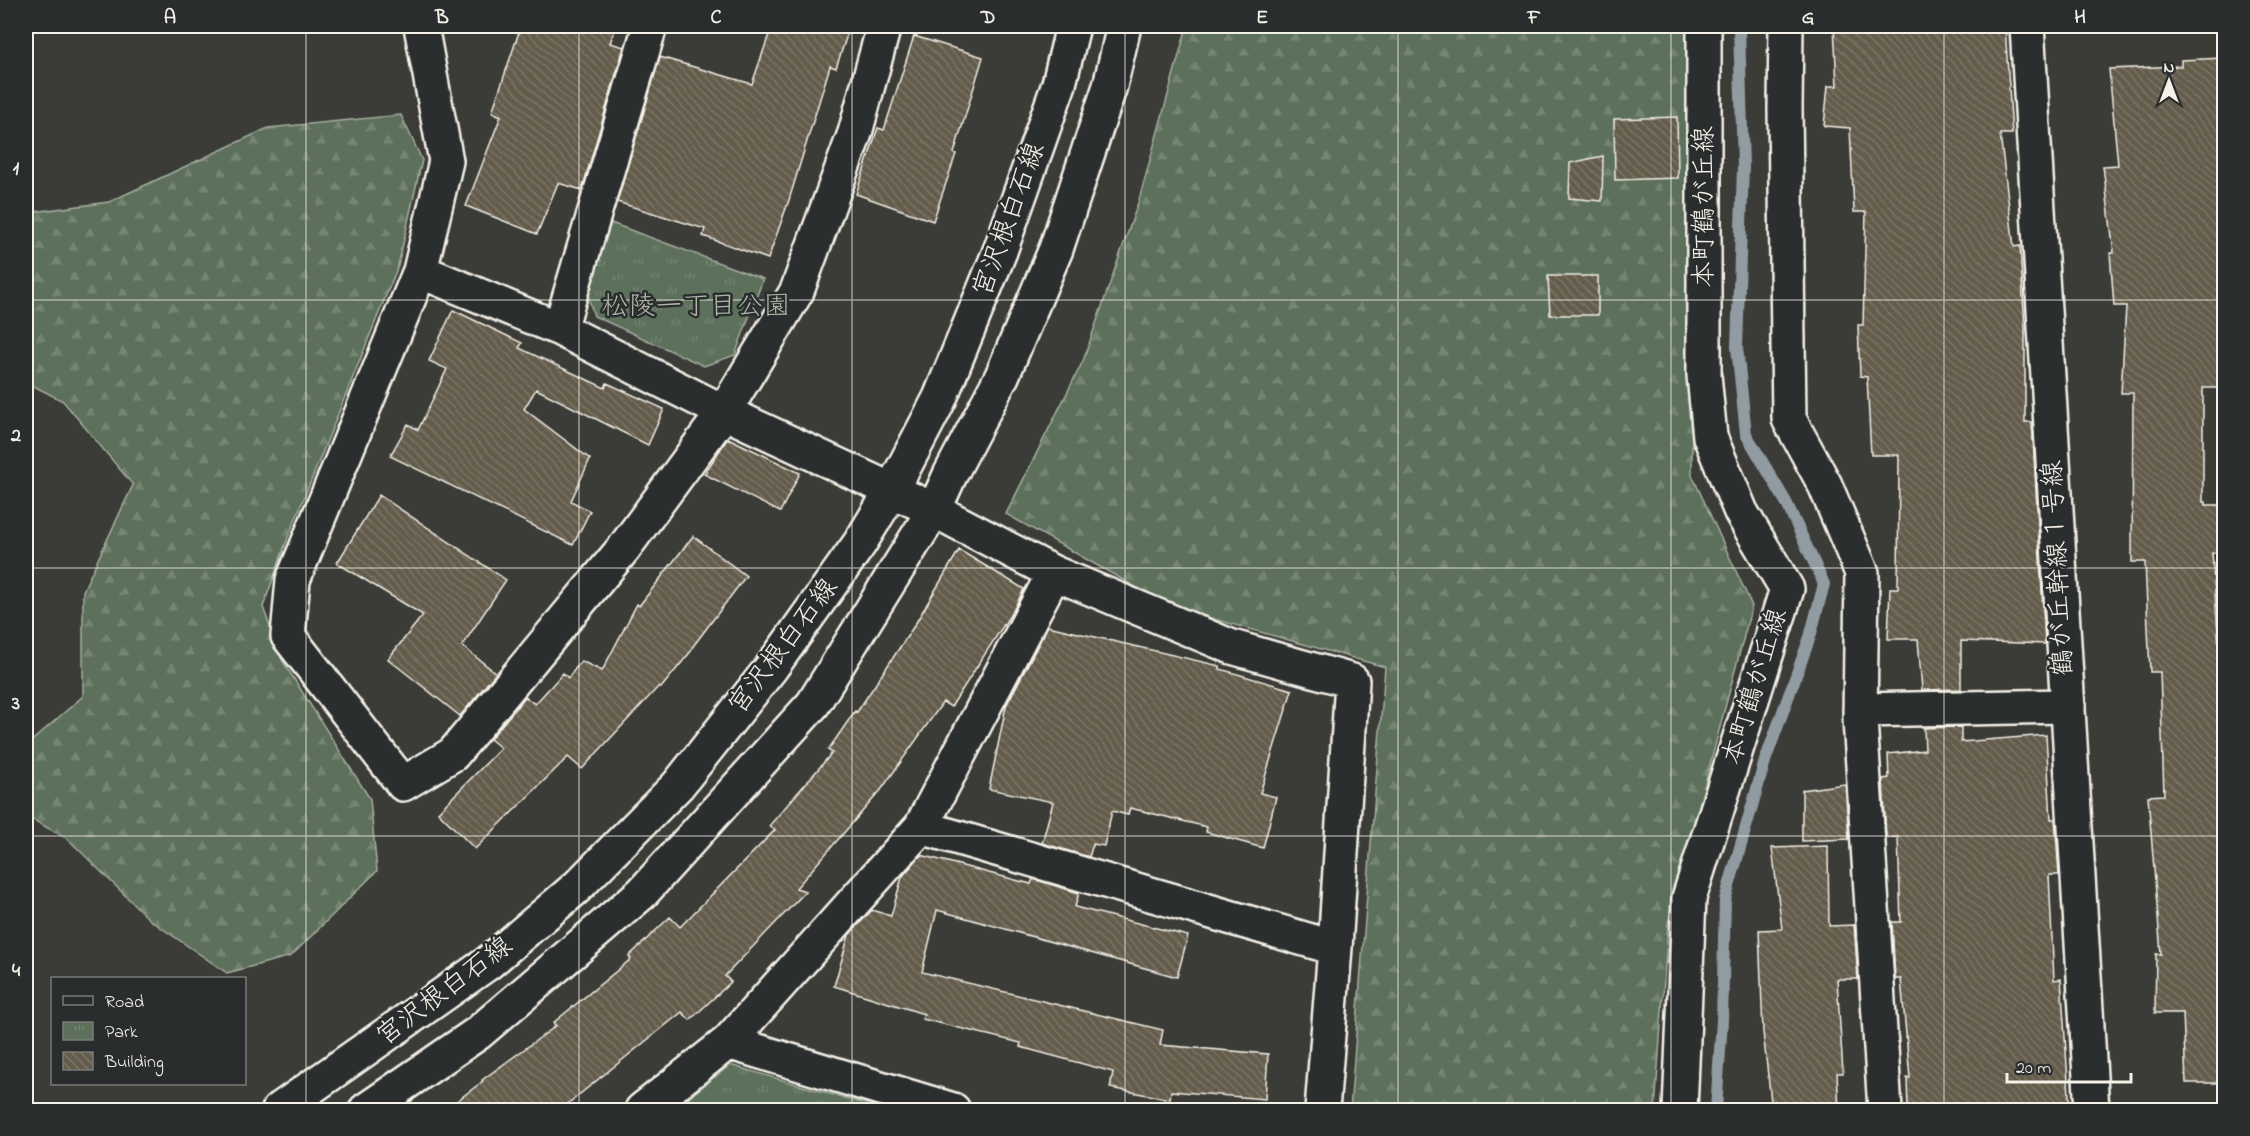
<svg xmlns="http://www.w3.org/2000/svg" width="2250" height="1136" font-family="'Indie Flower','Klee One',sans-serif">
<defs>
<pattern id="forest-firs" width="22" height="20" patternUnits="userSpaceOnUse" patternTransform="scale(1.5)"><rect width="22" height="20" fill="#5c705b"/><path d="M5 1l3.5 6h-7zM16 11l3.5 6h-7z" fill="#748573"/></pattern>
<pattern id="park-tufts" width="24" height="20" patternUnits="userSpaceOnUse" patternTransform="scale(1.5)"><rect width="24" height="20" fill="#5c705b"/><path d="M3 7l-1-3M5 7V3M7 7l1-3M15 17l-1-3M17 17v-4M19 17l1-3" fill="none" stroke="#748573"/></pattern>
<pattern id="building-back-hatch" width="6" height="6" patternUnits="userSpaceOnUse" patternTransform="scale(1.5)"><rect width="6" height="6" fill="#645c4c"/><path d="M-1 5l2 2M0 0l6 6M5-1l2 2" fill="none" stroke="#7b7466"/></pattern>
</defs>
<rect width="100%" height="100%" fill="#3b3b37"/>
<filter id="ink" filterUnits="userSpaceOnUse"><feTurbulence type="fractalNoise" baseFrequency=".0167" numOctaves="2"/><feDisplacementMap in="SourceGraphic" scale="12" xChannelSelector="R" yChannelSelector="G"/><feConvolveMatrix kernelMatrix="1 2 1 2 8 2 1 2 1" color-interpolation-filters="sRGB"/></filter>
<g filter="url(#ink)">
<path fill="url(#forest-firs)" stroke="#a8b0a2" stroke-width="1.5" d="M1187,26H1693L1692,475L1752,606L1668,923L1655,1110H1350L1385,667L1171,607L1006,514L1083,361L1139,200Z
M401,115L422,160L398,266L287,540L263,607L282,660L370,799L377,871L291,956L227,973L150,920L68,839L26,816V746L83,696V591L133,485L63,401L26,382V213L109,202L268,128Z"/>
<path fill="url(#park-tufts)" stroke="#a8b0a2" stroke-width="1.5" d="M611,223L763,279L735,355L704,366L594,316L586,290Z
M730,1065L886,1110H673Z"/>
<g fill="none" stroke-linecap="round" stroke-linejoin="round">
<path stroke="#919ca2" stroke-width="12" d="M1716,1110L1722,1020L1725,900L1765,761L1810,637L1824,584L1786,502L1746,434L1737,347L1743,167L1739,26"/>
</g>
<path fill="url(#building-back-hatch)" stroke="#f4f1e8" stroke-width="1.5" d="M521,26H616L610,43L624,47L582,190L558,183L537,234L466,206L501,116L492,112Z
M772,26H850L836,68L830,66L789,200L768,259L703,236L705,229L617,202L660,57L752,84Z
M1834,26H2005L2012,134H2000L2014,247L2020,246L2025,329V422H2032L2045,644L1961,641V689L1922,690L1918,639H1888L1890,588H1898L1899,455H1871L1867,377L1860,376L1858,325H1863L1866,212H1854L1850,128L1824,126L1828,86H1837Z
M914,36L983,57L954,153L956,154L933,221L856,194L878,128L884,130Z
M2224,58V388H2203V502H2206V505H2224V553H2212L2224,712V758H2218L2219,867L2224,866V1083H2186L2183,1013H2155L2156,954H2161L2148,796L2164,795L2160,672H2150L2145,562H2132L2133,393H2121L2126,306H2114L2110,253H2114L2103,166L2118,165L2109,69L2181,66V60Z
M1677,117L1678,178L1615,180L1614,119Z
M1603,156L1602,201L1569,198L1570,163Z
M1548,276H1598V315H1550Z
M453,310L522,343L519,348L605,388L607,383L664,409L648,445L536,389L524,409L590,459L571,501L590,511L573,545L390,456L408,424L418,430L447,369L429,361Z
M728,438L800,473L780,512L704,474Z
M379,495L506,580L462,646L496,673L460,716L388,659L423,615L337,563Z
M693,536L746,576L691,649L692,650L661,688L659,686L582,769L568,757L475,849L438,812L501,748L490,739L525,697L535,704L563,673L568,678L581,661L602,671L637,604L639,606Z
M959,550L1024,589L1014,609L951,707L943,702L881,790L796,888L806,891L725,976L731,982L690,1020L682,1012L560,1110H445L483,1081L482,1080L556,1026L553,1023L631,959L629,956L670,917L680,927L775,830L769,826L832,753L828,750L855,711L857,712L914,626Z
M1048,626L1220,666V669L1292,690L1260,793L1276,797L1263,848L1206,832L1207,827L1130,808L1128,815L1112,811L1104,846L1093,844L1089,857L1042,843L1053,802L989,789L1006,706Z
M1961,727V742L2046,735L2051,819H2055L2059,875H2049L2054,980L2061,979L2070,1110H1908L1907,1078H1910L1901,979H1895L1892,922H1901L1898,837L1886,838L1883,779L1889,778L1888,754L1925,750L1924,728Z
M1845,784L1849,839L1802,841V790Z
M1828,846L1829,926L1854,925L1858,979H1837L1843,1073H1837L1839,1110H1772L1763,1032L1759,930L1782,929L1772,848Z
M921,855L1031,884L1033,879L1079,893L1075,907L1188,936L1177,977L937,910L922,972L1163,1030L1160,1045L1268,1054L1265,1099L1171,1091L1170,1099L1110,1088L1113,1072L1020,1047L1021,1043L922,1019L924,1014L834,986L849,935L872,910L891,916L902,877Z"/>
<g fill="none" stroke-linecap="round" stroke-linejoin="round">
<defs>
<path id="street" d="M421,26L446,161L420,271L560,329L724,412L934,510L1054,573L1232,647L1352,681L1335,948L1322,1110
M1786,26L1785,108L1789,419L1825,485L1862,573L1860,719L1885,1110
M420,271L293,580L288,636L403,784L453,754L624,548L724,412L797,291L855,133L884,26
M560,329L650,26
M1860,710L2068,706
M921,827L1335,948
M728,1042L953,1110
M642,1110L728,1042L921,827L1054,573
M1680,1110L1689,898L1787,589L1741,512L1710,437L1704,375V26"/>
<path id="secondary" d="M2027,26L2092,1110
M279,1110L488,963L577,887L678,785L771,668L860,543L891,492L940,398L1000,251L1059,84L1073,26
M366,1110L478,1033L642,893L813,704L934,510L950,475L1002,376L1056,249L1110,86L1124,26"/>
</defs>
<use href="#street" stroke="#f4f1e8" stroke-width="38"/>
<use href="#secondary" stroke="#f4f1e8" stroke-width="38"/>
<use href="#street" stroke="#2a2d2e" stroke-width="33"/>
<use href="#secondary" stroke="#2a2d2e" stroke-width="33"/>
</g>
</g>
<path fill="none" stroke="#f4f1e8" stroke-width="1.5" stroke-opacity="0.55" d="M306,26V1110M579,26V1110M852,26V1110M1125,26V1110M1398,26V1110M1671,26V1110M1944,26V1110M26,300H2224M26,568H2224M26,836H2224"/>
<g text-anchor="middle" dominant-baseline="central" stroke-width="5" stroke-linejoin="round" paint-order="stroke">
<g font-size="27" fill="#f4f1e8" stroke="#2a2d2e">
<text transform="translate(1705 207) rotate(-90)">本町鶴が丘線</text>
<text transform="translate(1010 220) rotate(-70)">宮沢根白石線</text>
<text transform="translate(2059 568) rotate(-93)">鶴が丘幹線１号線</text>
<text transform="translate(784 647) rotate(-53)">宮沢根白石線</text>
<text transform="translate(1756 687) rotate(-73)">本町鶴が丘線</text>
<text transform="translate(445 992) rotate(-37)">宮沢根白石線</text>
</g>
<g font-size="27" fill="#b0b7a9" stroke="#2a2d2e">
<text x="696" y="307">松陵一丁目公園</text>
</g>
</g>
<rect width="2250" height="1136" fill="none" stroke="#2a2d2e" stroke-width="66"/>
<rect x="51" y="977" width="195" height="108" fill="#2a2d2e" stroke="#7b7b78" stroke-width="1.5"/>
<rect x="63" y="996" width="30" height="9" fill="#2a2d2e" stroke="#7b7b78" stroke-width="1.5"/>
<text x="105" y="1007" font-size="18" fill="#f4f1e8">Road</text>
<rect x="63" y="1022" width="30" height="18" fill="url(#park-tufts)" stroke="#7b7b78" stroke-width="1.5"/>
<text x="105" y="1037" font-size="18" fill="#f4f1e8">Park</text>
<rect x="63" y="1052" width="30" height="18" fill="url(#building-back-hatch)" stroke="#7b7b78" stroke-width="1.5"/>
<text x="105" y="1067" font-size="18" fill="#f4f1e8">Building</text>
<g transform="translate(2169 81)" stroke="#2a2d2e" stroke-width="4.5" paint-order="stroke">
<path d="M0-4.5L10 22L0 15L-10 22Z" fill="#f4f1e8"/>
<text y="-9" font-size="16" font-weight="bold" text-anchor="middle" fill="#f4f1e8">N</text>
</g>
<path d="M2007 1073v9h124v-9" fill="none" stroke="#f4f1e8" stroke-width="3"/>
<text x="2016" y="1073" font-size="18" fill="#f4f1e8" stroke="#2a2d2e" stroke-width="4.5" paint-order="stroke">20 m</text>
<rect x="33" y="33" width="2184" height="1070" fill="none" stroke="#f4f1e8" stroke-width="2"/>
<g font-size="20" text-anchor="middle" font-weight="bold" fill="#f4f1e8">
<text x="170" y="23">A</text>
<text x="442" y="23">B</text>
<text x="716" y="23">C</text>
<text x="988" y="23">D</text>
<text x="1262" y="23">E</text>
<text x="1534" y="23">F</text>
<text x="1808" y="23">G</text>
<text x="2080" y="23">H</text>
<text x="16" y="174">1</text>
<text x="16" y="441">2</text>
<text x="16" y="709">3</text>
<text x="16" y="976">4</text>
</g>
</svg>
